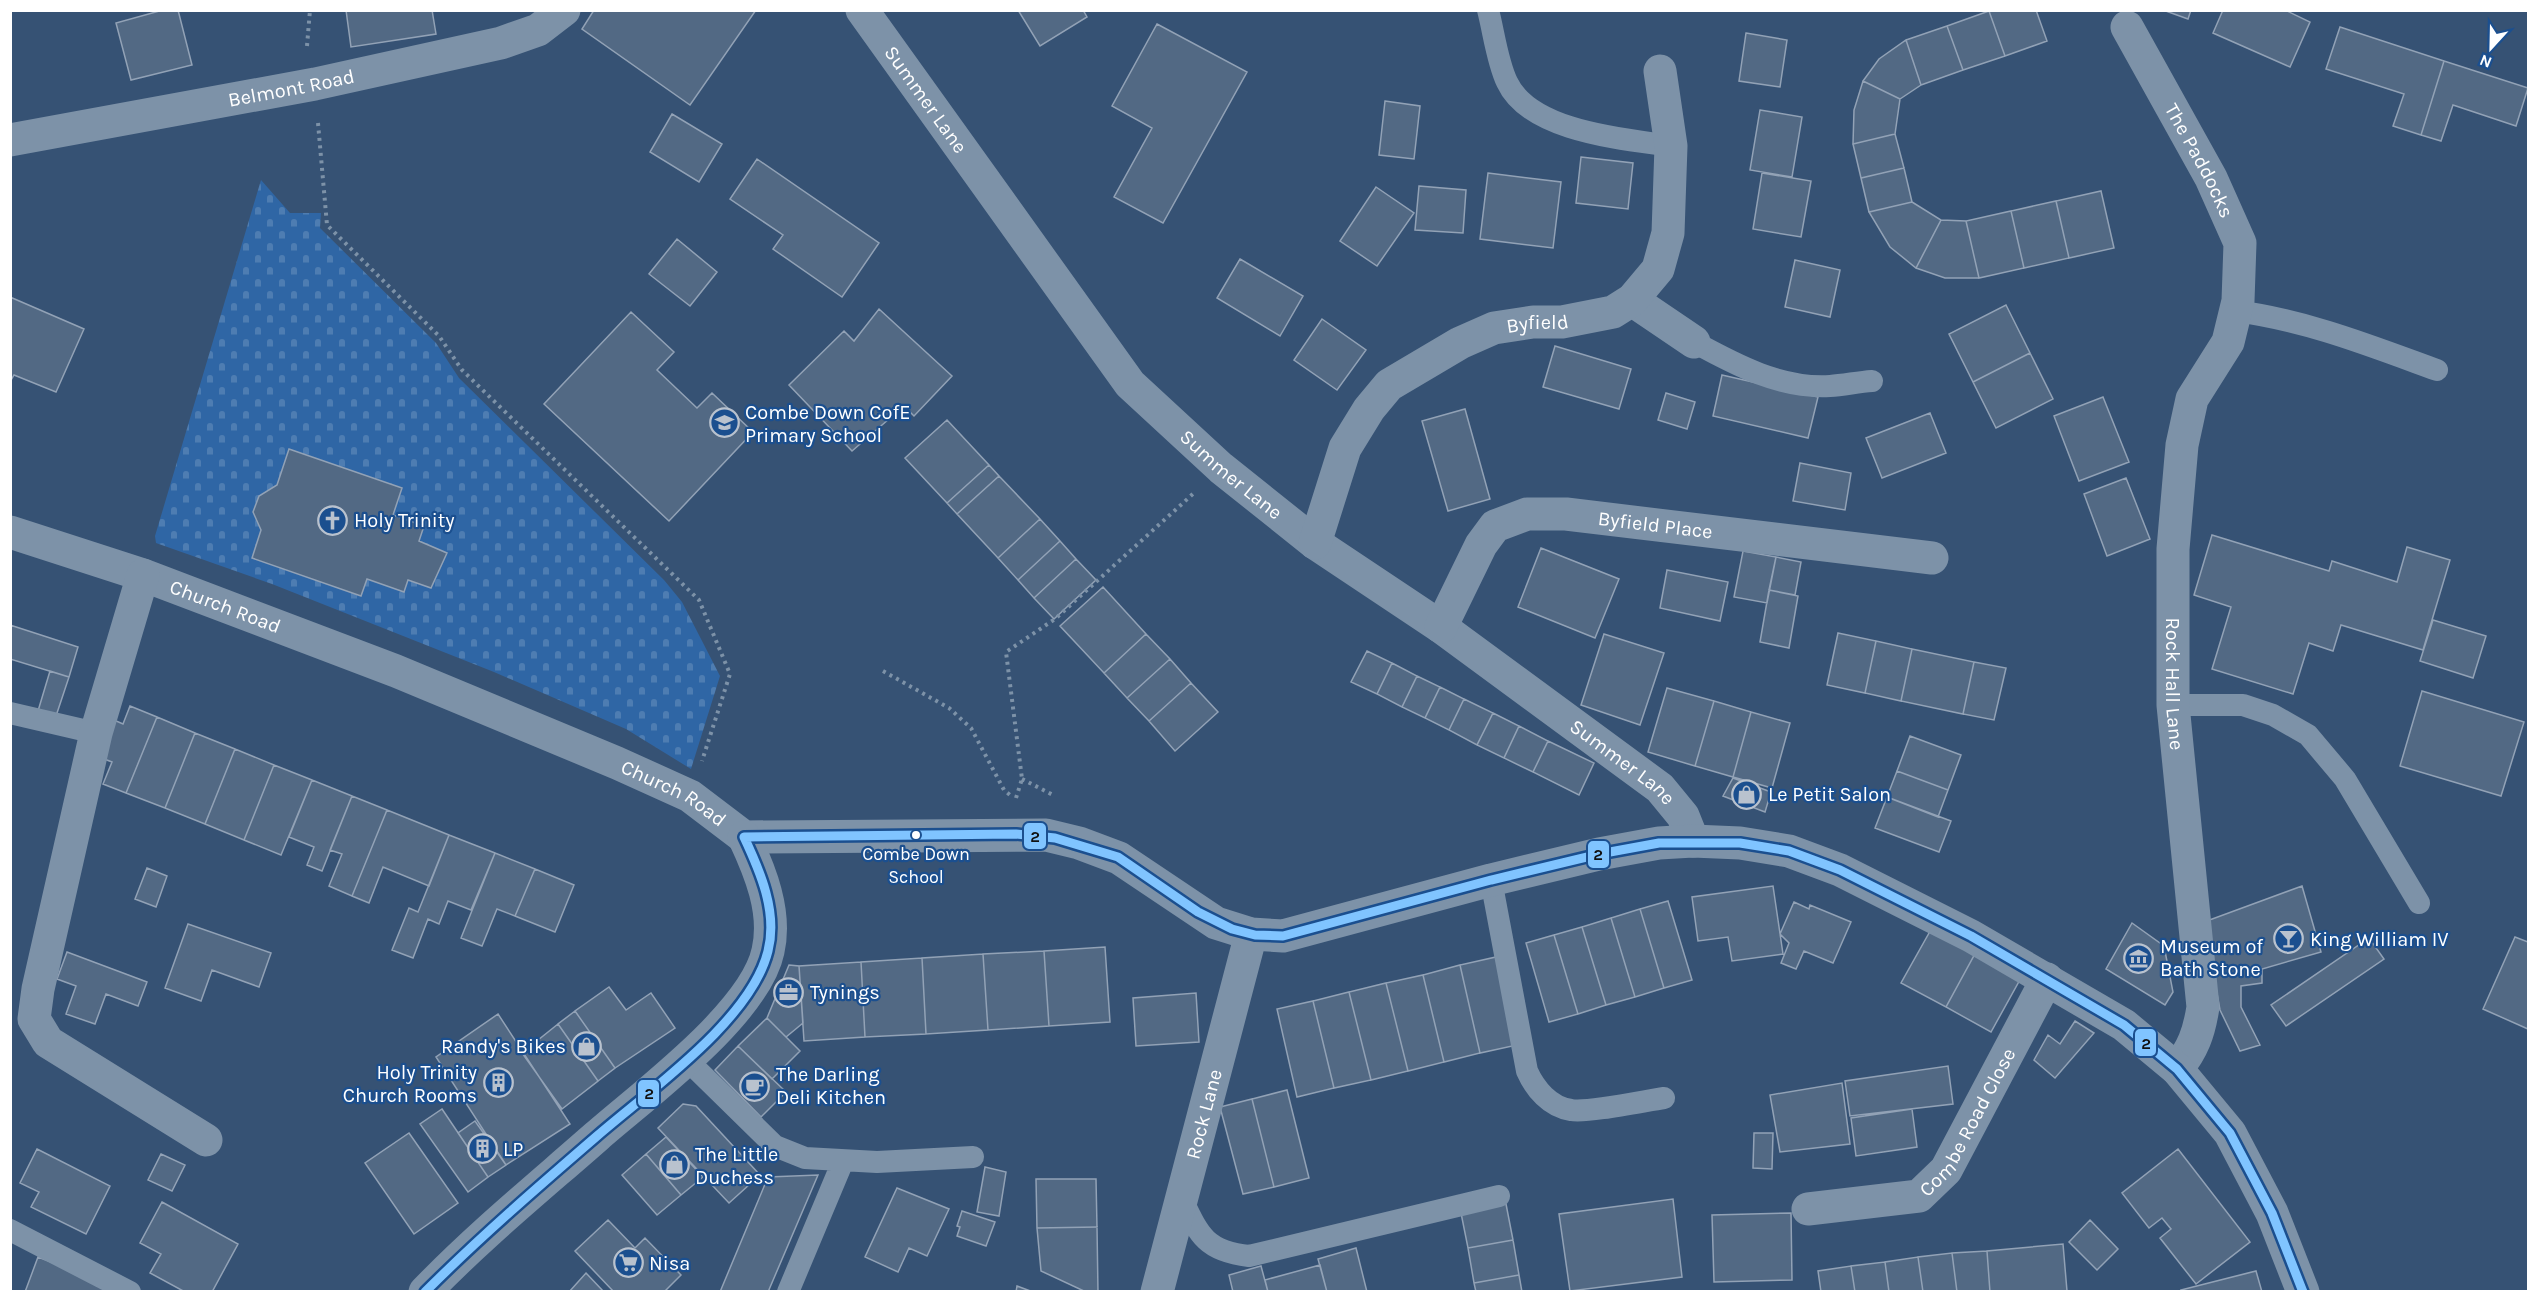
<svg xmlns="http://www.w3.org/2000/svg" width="2539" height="1302" font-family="Karla,sans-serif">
<defs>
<pattern id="cemetery-stones" width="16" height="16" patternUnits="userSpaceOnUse" patternTransform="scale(1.5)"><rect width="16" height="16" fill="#2f66a5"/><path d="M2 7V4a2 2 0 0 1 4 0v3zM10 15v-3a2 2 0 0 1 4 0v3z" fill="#4e7db2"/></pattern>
</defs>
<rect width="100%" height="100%" fill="#365274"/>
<path fill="url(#cemetery-stones)" d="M261,180L290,213H321L320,228L436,343L459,378L664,580L682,602L720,676L691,769L626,729L494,672L272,584L156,543L155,536Z"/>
<path fill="#526984" stroke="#92a2b6" stroke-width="1.5" d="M163,10H178L192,65L131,80L116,23Z
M346,10H432L436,34L351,47Z
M594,10H756L690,105L582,29Z
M1018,10H1083L1087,17L1040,46Z
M2036,10L2047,41L2005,56L1989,11Z
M2163,10H2191L2188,19Z
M2223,10H2285L2310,22L2290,67L2213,33Z
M1989,11L2005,56L1963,70L1947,26Z
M1157,24L1247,72L1163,223L1114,197L1152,128L1112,106Z
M1947,26L1963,70L1921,85L1906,40Z
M2340,27L2444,61L2421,135L2393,126L2404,94L2326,69Z
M1746,33L1787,40L1780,87L1739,81Z
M1906,40L1921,85L1900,99L1863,81L1879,59Z
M2444,61L2528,88L2516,126L2453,105L2441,141L2421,135Z
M1863,81L1900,99L1895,134L1853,144L1854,110Z
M1385,101L1420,106L1414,159L1379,155Z
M1760,110L1802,117L1792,177L1750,170Z
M672,114L722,144L699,182L650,152Z
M1895,134L1904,168L1861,178L1853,144Z
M1581,157L1633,163L1628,209L1576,203Z
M757,159L879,243L842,297L773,249L783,235L730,199Z
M1904,168L1912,202L1869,212L1861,178Z
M1488,173L1561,182L1553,248L1480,239Z
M1762,173L1811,181L1801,237L1753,229Z
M1419,186L1466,190L1463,233L1415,230Z
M1376,187L1414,213L1377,266L1340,241Z
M2101,191L2114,248L2069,258L2056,201Z
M2056,201L2069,258L2024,268L2011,211Z
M1912,202L1941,220L1916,268L1890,247L1869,212Z
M2011,211L2024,268L1979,278L1966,221Z
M1941,220L1966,221L1979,278H1945L1916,268Z
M677,239L717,272L690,306L649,274Z
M1240,259L1303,296L1280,336L1217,298Z
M1795,260L1840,270L1830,317L1785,307Z
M10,297L84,329L56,392L14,375L10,382Z
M2006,305L2030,353L1973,382L1949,334Z
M879,309L952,376L914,416L904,406L852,451L789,385L844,331L854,341Z
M631,312L674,352L657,370L697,408L712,393L753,432L669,521L544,404Z
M1322,319L1366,350L1337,390L1294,360Z
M1555,346L1631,369L1619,409L1543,387Z
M2030,353L2053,399L1996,428L1973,382Z
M1722,375L1818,397L1808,438L1713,416Z
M1666,393L1695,402L1687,429L1658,420Z
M2103,397L2129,462L2079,481L2054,416Z
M1465,409L1490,499L1448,511L1422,421Z
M1930,413L1946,453L1882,478L1866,438Z
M947,420L989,465L947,503L905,458Z
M289,449L402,488L393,515L424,526L419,541L447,553L431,588L408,580L404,592L367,579L361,596L252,558L261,530L253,512L259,496L277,485Z
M1800,463L1851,473L1845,510L1793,501Z
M989,465L999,476L957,514L947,503Z
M999,476L1040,519L998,558L957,514Z
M2126,478L2150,539L2107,556L2084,494Z
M1040,519L1060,541L1018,580L998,558Z
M2212,535L2329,571L2332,561L2397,582L2407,547L2450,560L2423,650L2341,625L2333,651L2309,643L2293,694L2212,669L2231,607L2194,595Z
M1060,541L1076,559L1034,598L1018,580Z
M1541,548L1619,579L1595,638L1518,607Z
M1743,551L1776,557L1767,603L1734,597Z
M1776,557L1801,562L1795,595L1769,590Z
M1076,559L1096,580L1054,619L1034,598Z
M1667,570L1728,582L1720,621L1660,608Z
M1103,587L1146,634L1104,673L1060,626Z
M1769,590L1798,596L1789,648L1760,642Z
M2433,620L2486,636L2473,678L2420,661Z
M10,625L78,647L69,677L10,659Z
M1838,633L1876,641L1865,693L1827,685Z
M1146,634L1170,659L1127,698L1104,673Z
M1604,634L1664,653L1640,725L1581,705Z
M1876,641L1912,649L1901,701L1865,693Z
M1912,649L1974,662L1963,714L1901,701Z
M1367,651L1392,663L1377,694L1351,682Z
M1170,659L1191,683L1149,721L1127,698Z
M1974,662L2006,668L1994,720L1963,714Z
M1392,663L1417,676L1402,707L1377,694Z
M50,671L69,677L56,716L38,711Z
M1417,676L1440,687L1425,718L1402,707Z
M1191,683L1218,712L1175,751L1149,721Z
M1440,687L1464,699L1449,730L1425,718Z
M1667,688L1714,701L1695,766L1648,752Z
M2422,691L2524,722L2501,796L2400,766Z
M1464,699L1493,713L1477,745L1449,730Z
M1714,701L1751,712L1733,777L1695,766Z
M130,706L157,717L126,793L103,784L112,762L99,757L114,720L123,724Z
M1751,712L1790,723L1772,788L1733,777Z
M1493,713L1519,726L1504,758L1477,745Z
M157,717L195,733L165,808L126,793Z
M1519,726L1548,741L1533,772L1504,758Z
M195,733L235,749L205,824L165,808Z
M1910,736L1961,755L1948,790L1897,771Z
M1548,741L1594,763L1579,795L1533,772Z
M235,749L274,765L244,840L205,824Z
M274,765L312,780L281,855L244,840Z
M1897,771L1948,790L1938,817L1887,797Z
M1733,778L1771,792L1765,812L1723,796Z
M312,780L352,796L322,871L307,865L314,847L289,837Z
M352,796L387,810L352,896L329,886L342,854L330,850Z
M1887,797L1951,821L1939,852L1875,828Z
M387,810L449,835L429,886L383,867L369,903L352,896Z
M449,835L495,853L471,910L448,901L439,924L428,919L413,958L392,950L409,908L418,912Z
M495,853L535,869L515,916L497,909L482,946L461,938Z
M147,868L167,876L156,907L135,899Z
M535,869L574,885L555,932L515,916Z
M1773,886L1783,954L1732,961L1728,937L1698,941L1692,897Z
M2302,886L2321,952L2262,969V983L2241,986V1007L2260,1045L2240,1051L2220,1010L2204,922Z
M1668,901L1692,980L1664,988L1640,909Z
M1794,902L1809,909L1810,905L1851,922L1833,963L1804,951L1796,969L1781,963L1789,943L1780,934Z
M1640,909L1664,988L1635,997L1611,918Z
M1611,918L1635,997L1606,1005L1582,927Z
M2132,923L2164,946L2173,992L2165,1005L2106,969Z
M188,924L271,953L259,987L212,970L201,1001L165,988Z
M1933,926L1977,950L1946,1007L1901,983Z
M1582,927L1606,1005L1578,1014L1554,935Z
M1554,935L1578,1014L1549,1022L1526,943Z
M2515,937L2528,942V1029L2483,1009Z
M2369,938L2384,959L2286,1026L2271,1005Z
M1105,947L1110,1022L1049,1026L1044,951Z
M1977,950L2022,976L1991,1032L1946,1007Z
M1044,951L1049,1026L988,1030L983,954Z
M67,952L147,982L138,1006L106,994L95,1024L66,1014L76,986L57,979Z
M983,954L988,1030L926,1034L922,958Z
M1496,957L1517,1045L1480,1053L1460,965Z
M922,958L926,1034L865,1037L861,962Z
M861,962L865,1037L804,1041L799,966Z
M789,965L799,966L803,1023L786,1037L767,1018Z
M1460,965L1480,1053L1444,1062L1423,975Z
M1423,975L1444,1062L1408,1071L1386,983Z
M1386,983L1408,1071L1371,1080L1349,992Z
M609,987L626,1010L651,993L675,1028L615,1068L575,1011Z
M1349,992L1371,1080L1334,1088L1313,1001Z
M1196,993L1199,1042L1136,1046L1133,998Z
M1313,1001L1334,1088L1297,1097L1277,1009Z
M575,1011L615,1068L598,1081L558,1024Z
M498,1014L570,1124L506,1165L436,1057Z
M767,1018L800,1051L772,1079L738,1046Z
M2075,1021L2094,1033L2055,1078L2034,1060L2048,1035L2060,1044Z
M558,1024L598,1081L562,1109L522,1053Z
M738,1046L786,1092L761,1117L715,1070Z
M1948,1066L1953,1104L1850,1116L1845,1081Z
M1842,1083L1850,1144L1780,1152L1770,1095Z
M1287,1090L1309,1178L1274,1187L1252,1099Z
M1252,1099L1274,1187L1243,1194L1220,1107Z
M683,1104L696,1106L760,1175L729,1203L658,1128Z
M442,1109L488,1177L468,1192L420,1124Z
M1912,1109L1917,1147L1856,1156L1851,1118Z
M475,1121L506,1165L488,1177L458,1133Z
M409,1133L458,1203L414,1234L365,1163Z
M1754,1133H1773L1772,1169L1753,1168Z
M666,1137L703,1177L681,1195L646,1154Z
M37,1149L110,1186L86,1234L31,1207L39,1192L20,1183Z
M2178,1149L2250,1242L2196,1284L2160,1238L2171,1229L2162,1218L2149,1228L2122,1193Z
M161,1154L185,1165L172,1191L148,1180Z
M646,1154L681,1195L657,1215L622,1175Z
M985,1167L1006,1172L999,1216L977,1212Z
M818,1175L768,1292H720L768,1177Z
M1036,1179H1096L1097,1227L1037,1228Z
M897,1188L949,1209L927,1256L909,1248L898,1272L865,1257Z
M1673,1199L1682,1277L1570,1291L1559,1214Z
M162,1202L238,1244L212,1292H185L150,1273L161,1254L140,1243Z
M1506,1204L1513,1240L1468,1248L1461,1213Z
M962,1211L995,1222L986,1246L957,1236L960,1227L957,1226Z
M1791,1213L1792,1280L1714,1282L1712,1215Z
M608,1220L635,1248L645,1238L681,1275L664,1292H614L575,1251Z
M2090,1220L2118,1249L2097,1270L2069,1242Z
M1097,1227L1098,1292H1086L1041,1271L1037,1228Z
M1513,1240L1519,1275L1474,1283L1468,1248Z
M2063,1244L2067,1291L1990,1292L1987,1251Z
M1356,1248L1367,1292H1327L1318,1259Z
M1987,1251L1990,1292H1957L1952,1253Z
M1952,1253L1957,1292H1923L1918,1257Z
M38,1257L105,1283L102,1292H25Z
M1918,1257L1923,1292H1889L1885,1262Z
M1885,1262L1889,1292H1855L1851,1266Z
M1320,1265L1327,1292H1268L1265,1280Z
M1261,1266L1268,1292H1233L1229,1275Z
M1851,1266L1855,1292H1821L1818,1271Z
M2256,1271L2262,1292H2182L2181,1290Z
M586,1273L604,1292H569Z
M1519,1275L1522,1292H1476L1474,1283Z
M1017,1286L1033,1292H1016Z"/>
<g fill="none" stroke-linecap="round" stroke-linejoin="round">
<path stroke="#7d92a8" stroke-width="4" stroke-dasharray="3 4.5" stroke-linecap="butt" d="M307,46L310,10
M318,123L327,225L439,336L462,370L699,600L730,674L702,761
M883,671L949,708L971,728L1004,790L1010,795
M1022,779L1053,795
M1016,798L1022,779L1006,652L1055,619L1194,493"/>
<path stroke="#7d92a8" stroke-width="22" d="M1488,10C1494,33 1497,61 1507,82C1530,132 1624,139 1671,146
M2235,311C2306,320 2371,346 2437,370
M1694,342C1736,365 1781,389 1830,386C1844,385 1858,382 1872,381
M2173,705H2243L2273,715L2308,735L2345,779L2419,903
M10,713L96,733
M1491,880L1527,1071C1535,1089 1550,1107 1571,1110C1587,1113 1644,1101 1664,1098
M686,1059L775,1146L805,1158L877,1162L973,1157
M1181,1197C1199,1235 1205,1251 1249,1256L1499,1196
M10,1230L130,1292
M788,1292L843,1161"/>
<g stroke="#7d92a8" stroke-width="33">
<path id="s1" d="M862,10L1130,384L1221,468L1315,543L1441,627L1660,788L1683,816L1693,841"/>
<path id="s2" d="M2127,27L2211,178L2240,243L2238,301L2228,342L2192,399L2182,445L2173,549V705L2203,1007C2199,1033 2193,1049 2177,1069"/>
<path id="s3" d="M10,140L315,84L501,43L538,30L564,10"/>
<path d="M1632,300L1694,342"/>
<path id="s4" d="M10,532L143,575L396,671L617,763L690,796L744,837L1046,835L1079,843L1119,858L1216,923L1251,934L1283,936L1491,880L1599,854L1659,843L1693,841L1740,843L1789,851L1840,870L1971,936L2124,1025L2177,1069L2230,1133L2272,1213L2303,1292"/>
<path id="s5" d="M1315,543L1345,448L1369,409L1389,385L1460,343L1494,328L1533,322H1562L1613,312L1632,300L1658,269L1668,233L1671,146L1660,71"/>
<path d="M143,575L96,733L38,989L34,1019L48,1042L206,1140"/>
<path id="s6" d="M1441,627L1481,545L1495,526L1527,514H1566L1932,558"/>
<path id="s7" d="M1808,1209L1919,1196L1946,1170L2047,979"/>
<path d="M425,1292C479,1236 539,1187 597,1136C645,1094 755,1013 768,951C777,912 760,871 744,837"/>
<path id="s8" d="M1157,1292L1251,934"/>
</g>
<defs>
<path id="bus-1" d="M425,1292C480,1237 539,1186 597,1136C650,1090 751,1020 768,951C778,912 760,871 744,837L1016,834L1055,838L1118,857L1198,912L1232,929L1255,935L1283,936L1491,880L1599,854L1659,843H1740L1789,851L1840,870L1971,936L2124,1025L2177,1069L2230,1133L2272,1213L2303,1292"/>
</defs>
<use href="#bus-1" stroke="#1b4f8f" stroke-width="14"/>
<use href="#bus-1" stroke="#80c4ff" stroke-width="9"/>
</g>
<defs>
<symbol id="school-ring" viewBox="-11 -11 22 22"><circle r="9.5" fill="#1b4f8f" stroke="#b9c2ce" stroke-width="1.5"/><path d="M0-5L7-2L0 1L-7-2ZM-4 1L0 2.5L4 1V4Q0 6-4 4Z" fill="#b9c2ce"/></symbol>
<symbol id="church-ring" viewBox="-11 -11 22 22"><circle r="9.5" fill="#1b4f8f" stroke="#b9c2ce" stroke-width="1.5"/><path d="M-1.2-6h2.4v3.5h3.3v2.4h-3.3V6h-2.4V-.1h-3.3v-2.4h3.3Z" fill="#b9c2ce"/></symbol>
<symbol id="shop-ring" viewBox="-11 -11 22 22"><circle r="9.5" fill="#1b4f8f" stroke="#b9c2ce" stroke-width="1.5"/><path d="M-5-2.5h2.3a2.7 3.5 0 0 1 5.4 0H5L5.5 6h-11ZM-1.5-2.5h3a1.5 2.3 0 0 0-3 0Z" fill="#b9c2ce"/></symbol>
<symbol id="bar-ring" viewBox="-11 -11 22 22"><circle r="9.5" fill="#1b4f8f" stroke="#b9c2ce" stroke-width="1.5"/><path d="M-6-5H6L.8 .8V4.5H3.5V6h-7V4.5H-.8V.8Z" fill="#b9c2ce"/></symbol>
<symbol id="museum-ring" viewBox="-11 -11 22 22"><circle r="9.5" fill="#1b4f8f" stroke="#b9c2ce" stroke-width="1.5"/><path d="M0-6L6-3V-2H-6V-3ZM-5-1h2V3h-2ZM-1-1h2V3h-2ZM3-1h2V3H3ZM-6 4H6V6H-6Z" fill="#b9c2ce"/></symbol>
<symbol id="office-ring" viewBox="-11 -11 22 22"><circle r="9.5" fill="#1b4f8f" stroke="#b9c2ce" stroke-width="1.5"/><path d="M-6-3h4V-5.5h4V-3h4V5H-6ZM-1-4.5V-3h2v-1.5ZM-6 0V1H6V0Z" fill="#b9c2ce"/></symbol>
<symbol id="building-ring" viewBox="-11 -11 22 22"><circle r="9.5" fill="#1b4f8f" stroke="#b9c2ce" stroke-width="1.5"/><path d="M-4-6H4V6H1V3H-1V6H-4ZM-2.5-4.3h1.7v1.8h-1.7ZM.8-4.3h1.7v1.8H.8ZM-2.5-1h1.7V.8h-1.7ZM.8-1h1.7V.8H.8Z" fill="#b9c2ce"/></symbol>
<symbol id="cafe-ring" viewBox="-11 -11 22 22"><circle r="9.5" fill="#1b4f8f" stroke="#b9c2ce" stroke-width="1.5"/><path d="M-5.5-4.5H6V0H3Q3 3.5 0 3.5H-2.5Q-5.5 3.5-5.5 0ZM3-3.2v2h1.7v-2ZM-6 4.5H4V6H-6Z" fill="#b9c2ce"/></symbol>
<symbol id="supermarket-ring" viewBox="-11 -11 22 22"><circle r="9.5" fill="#1b4f8f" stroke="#b9c2ce" stroke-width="1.5"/><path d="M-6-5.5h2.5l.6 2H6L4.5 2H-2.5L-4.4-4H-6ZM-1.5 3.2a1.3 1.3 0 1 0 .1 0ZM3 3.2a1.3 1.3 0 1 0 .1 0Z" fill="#b9c2ce"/></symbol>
</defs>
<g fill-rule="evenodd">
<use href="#school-ring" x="708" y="406" width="33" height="33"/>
<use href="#church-ring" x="316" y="504" width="33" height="33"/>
<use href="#shop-ring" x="1730" y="778" width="33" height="33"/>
<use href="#bar-ring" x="2272" y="922" width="33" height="33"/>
<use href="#museum-ring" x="2122" y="942" width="33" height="33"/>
<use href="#office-ring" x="772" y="976" width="33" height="33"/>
<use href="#shop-ring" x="570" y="1030" width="33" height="33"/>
<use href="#building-ring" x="482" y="1066" width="33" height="33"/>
<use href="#cafe-ring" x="738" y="1070" width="33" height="33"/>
<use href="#building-ring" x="466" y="1132" width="33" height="33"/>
<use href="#shop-ring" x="658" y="1148" width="33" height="33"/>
<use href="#supermarket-ring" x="612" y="1246" width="33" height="33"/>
</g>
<circle fill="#fff" stroke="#1b4f8f" stroke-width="2" cx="916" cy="835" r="5"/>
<g text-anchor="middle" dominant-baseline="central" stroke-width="4.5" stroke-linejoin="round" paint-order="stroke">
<g font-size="18" fill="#fff" stroke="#1b4f8f">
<text x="916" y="854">Combe Down<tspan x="916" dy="23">School</tspan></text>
</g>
<g font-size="20" fill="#fff" stroke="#1b4f8f">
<text stroke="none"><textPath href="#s3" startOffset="286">Belmont Road</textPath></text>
<text stroke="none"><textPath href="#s1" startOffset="110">Summer Lane</textPath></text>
<text stroke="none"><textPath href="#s2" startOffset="152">The Paddocks</textPath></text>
<text stroke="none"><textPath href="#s5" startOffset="340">Byfield</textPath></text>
<text stroke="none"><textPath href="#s1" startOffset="596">Summer Lane</textPath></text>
<text stroke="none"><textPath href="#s6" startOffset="278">Byfield Place</textPath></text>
<text stroke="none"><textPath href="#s4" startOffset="228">Church Road</textPath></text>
<text stroke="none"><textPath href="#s2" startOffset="698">Rock Hall Lane</textPath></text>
<text stroke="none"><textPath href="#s1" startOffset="1082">Summer Lane</textPath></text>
<text stroke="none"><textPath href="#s4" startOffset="714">Church Road</textPath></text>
<text stroke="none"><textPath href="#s8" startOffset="184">Rock Lane</textPath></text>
<text stroke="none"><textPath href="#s7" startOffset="201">Combe Road Close</textPath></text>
</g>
<g font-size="20" fill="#fff" stroke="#1b4f8f" text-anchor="start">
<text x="745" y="412">Combe Down CofE<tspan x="745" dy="23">Primary School</tspan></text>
<text x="354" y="520">Holy Trinity</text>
<text x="1768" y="794">Le Petit Salon</text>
<text x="2310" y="939">King William IV</text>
<text x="2160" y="946">Museum of<tspan x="2160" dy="23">Bath Stone</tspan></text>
<text x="810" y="992">Tynings</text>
<text x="566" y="1046" text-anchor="end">Randy's Bikes</text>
<text x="477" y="1072" text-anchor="end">Holy Trinity<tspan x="477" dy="23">Church Rooms</tspan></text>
<text x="776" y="1074">The Darling<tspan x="776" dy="23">Deli Kitchen</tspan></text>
<text x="503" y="1149">LP</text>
<text x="695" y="1154">The Little<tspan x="695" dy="23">Duchess</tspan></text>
<text x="649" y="1263">Nisa</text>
</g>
</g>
<g stroke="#1b4f8f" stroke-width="2">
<rect x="1023" y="822" width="24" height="28" rx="6" fill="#80c4ff"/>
<rect x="1587" y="840" width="23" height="29" rx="6" fill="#80c4ff"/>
<rect x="2134" y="1028" width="23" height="29" rx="6" fill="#80c4ff"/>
<rect x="637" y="1079" width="23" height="29" rx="6" fill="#80c4ff"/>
</g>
<g font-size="16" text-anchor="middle" font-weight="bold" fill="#111">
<text x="1035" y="842">2</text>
<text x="1598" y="860">2</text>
<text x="2146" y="1049">2</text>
<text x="649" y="1099">2</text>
</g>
<rect width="2539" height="1302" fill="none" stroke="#ffffff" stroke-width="24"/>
<g transform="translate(2491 48) rotate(202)" stroke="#1b4f8f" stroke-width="4.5" paint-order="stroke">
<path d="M0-4.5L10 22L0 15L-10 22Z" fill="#ffffff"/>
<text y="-9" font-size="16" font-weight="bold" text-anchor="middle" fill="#ffffff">N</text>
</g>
</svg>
